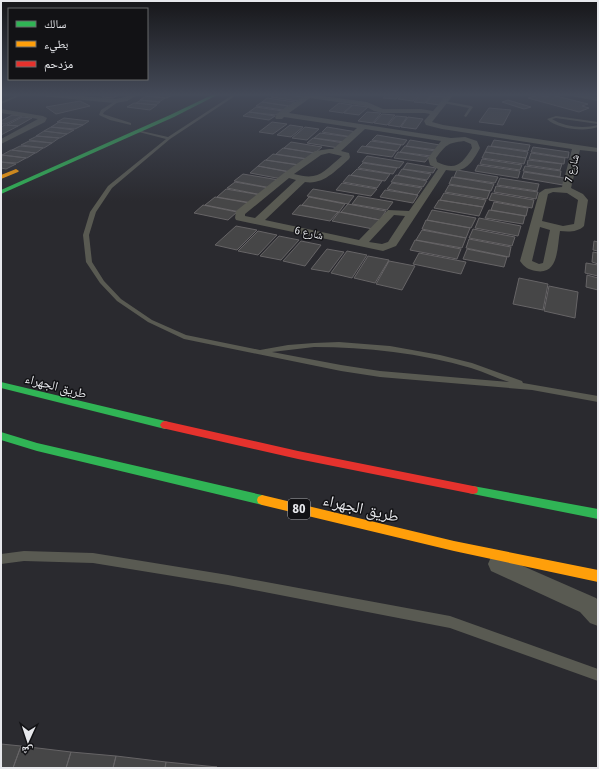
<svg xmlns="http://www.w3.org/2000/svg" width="599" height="769" font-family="'Fira Sans Condensed','Noto Naskh Arabic',sans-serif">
<rect width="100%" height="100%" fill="#2a2a2f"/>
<path fill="#464647" stroke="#666466" d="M108,94H120L113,98L102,97Z
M150,94H160L172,95L167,98L146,96Z
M276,94H282L303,97L298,101L271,97Z
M387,94H401L396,99L383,98Z
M403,94H418L413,101L398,99Z
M420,94L431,96L425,103L414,102Z
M538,95L546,97L552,95L588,104L582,106L589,108L579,112L528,98Z
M146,96L165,98L159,102L140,100Z
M432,96L445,97L439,105L426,103Z
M267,98L295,102L289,106L262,102Z
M141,100L160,102L156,105L136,103Z
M508,100L531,107L524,109L502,102Z
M80,101L90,106L56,114L46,107Z
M262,102L288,106L283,110L256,106Z
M134,103L157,105L150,110L127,107Z
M339,103L352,105L343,113L329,111Z
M353,105L368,107L359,115L344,113Z
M256,107L283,111L276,115L249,112Z
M489,108L511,110L503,125L479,122Z
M249,112L275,116L269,120L243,116Z
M367,112L381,113L373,123L358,121Z
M382,114L395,115L387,125L374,123Z
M12,115L22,116L6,124H1V121Z
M396,116L407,117L400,127L388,125Z
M22,117L32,118L18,126L7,125Z
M408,117L423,119L416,129L401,127Z
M64,118L89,121L83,125L57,122Z
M59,122L83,125L75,129L51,127Z
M272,122L287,124L273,134L259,132Z
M5,125L18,126L1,135V127Z
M290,125L303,127L291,137L277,135Z
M51,127L74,130L67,134L44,131Z
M305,127L319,129L307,140L292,138Z
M327,127L357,132L352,137L322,132Z
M44,131L67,134L60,138L36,136Z
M320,133L350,137L345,142L314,138Z
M377,135L407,140L403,145L372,140Z
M37,136L59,138L52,143L29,140Z
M313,138L344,143L339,148L307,143Z
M410,140L440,145L436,150L406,146Z
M494,140L530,145L528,151L491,146Z
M29,141L52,143L44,148L21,145Z
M371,141L401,145L397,151L366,146Z
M291,142L322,147L315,153L284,148Z
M20,146L43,148L36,153L12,150Z
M362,146L396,151L392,157L357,152Z
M405,146L435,151L431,156L400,152Z
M488,146L528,152L526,158L485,152Z
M533,147L569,152L568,158L531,152Z
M283,148L314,153L308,159L276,154Z
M11,150L35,153L27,158L2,155Z
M398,152L429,157L425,162L394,158Z
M485,152L526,158L524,164L482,158Z
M531,153L565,158L564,164L529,159Z
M273,154L306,159L300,165L266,160Z
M2,155L26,158L17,163L1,162Z
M367,156L404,162L399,168L362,162Z
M482,159L522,165L520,170L480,164Z
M265,160L298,165L291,172L258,166Z
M528,160L562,164L560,170L527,165Z
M1,162L16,164L6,169L1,168Z
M363,163L397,168L393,174L358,168Z
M407,163L436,168L433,173L403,169Z
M478,165L520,171L518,178L475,171Z
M258,166L289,172L282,179L250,173Z
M525,166L561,171L560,177L523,171Z
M357,169L390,174L385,181L351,175Z
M402,169L431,174L427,180L398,175Z
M457,170L498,177L495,183L454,177Z
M524,172L564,178L563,185L522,178Z
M243,174L279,180L271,188L234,181Z
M349,175L382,181L377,188L343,182Z
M396,175L427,181L423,187L391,182Z
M452,177L494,184L491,191L449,184Z
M500,178L539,184L537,191L497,185Z
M235,182L269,188L262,195L227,188Z
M342,183L377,189L371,196L336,190Z
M392,183L422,188L417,195L387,189Z
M449,185L490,191L487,199L445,192Z
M496,186L538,192L536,199L494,192Z
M226,189L261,195L252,203L217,197Z
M313,189L354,196L348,204L307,196Z
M385,190L418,195L413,203L380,197Z
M444,193L486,200L483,207L440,200Z
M492,193L534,200L532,208L489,200Z
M358,196L393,202L387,210L352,204Z
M215,197L249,203L240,212L205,205Z
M309,197L345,204L339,212L302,205Z
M439,200L483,207L479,216L434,208Z
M494,202L528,208L526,216L491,210Z
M348,204L386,211L380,220L341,212Z
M203,205L237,212L228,220L194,213Z
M300,205L338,212L330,221L292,214Z
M432,210L476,218L471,228L427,220Z
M489,210L525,216L523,224L485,218Z
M339,212L380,220L373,229L332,221Z
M479,218L521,226L518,236L475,228Z
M426,220L470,228L466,238L422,229Z
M236,226L257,230L237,250L215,245Z
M473,229L515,237L512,246L469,238Z
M422,230L466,238L462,248L416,240Z
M258,231L277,235L258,255L238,251Z
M279,236L299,240L281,260L260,256Z
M469,239L511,247L509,257L466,248Z
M415,240L461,249L457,259L410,250Z
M301,241L321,245L305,266L283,261Z
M594,241L598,242V251L593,250Z
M327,249L344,252L329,272L311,269Z
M467,249L507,257L504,267L463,259Z
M347,251L367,255L352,278L331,273Z
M593,252L598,253V264L592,262Z
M419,253L466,262L461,274L413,264Z
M368,256L389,260L375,283L354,278Z
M389,261L415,266L402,290L376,284Z
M586,263L598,265V276L585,273Z
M587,275L598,278V290L586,287Z
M519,278L548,284L543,310L513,304Z
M549,286L578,292L575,318L544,311Z
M1,744L21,746L13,768H1Z
M21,746L71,752L66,768H13Z
M71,752L116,756L113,768H66Z
M116,756L166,762L165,768H113Z
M166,762L217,767L165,768Z"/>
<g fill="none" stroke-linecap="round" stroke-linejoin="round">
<path fill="#595a52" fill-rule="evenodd" d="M19,94H24L1,104V102Z
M234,94H238L170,139L112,188L96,212L89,235L92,262L104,281L121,299L152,320L186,335L260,350L288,345L314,343L339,342L390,346L440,355L472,363L522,381L523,383L598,396V402L532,390L380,377L341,371L184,339L148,322L117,301L100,283L86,262L83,235L90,212L108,186L166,139L135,131L137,130L168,137ZM314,347C367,347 420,353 471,368C484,372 496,378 509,382L380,371L341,365L272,352Z
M117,100L118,102L104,112L103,114L131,123V125L110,120L99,115L101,110Z
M444,101L471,106L473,107L466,117L464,116L469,108L443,103Z
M556,116L598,122V124L556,118L552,119C564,127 584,129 598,125V127C585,132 557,129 547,119Z
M24,551L93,553L228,575L450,616L598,669V681L450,628L228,585L93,563L24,561L1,564V554Z"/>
<path fill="#595a52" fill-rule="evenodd" d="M37,94H60L115,99C124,98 131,94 139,94L127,101L115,103L40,96Z
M308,94L367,102L383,109H421L433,111L448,94H454L432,122L443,125L598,148V152L580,150L571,188L583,194L588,200L584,226C578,232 569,232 560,231C557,247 559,275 536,271C529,270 524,267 520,261L539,193L545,189L562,187L572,149L442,129L426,125L424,121L430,114L425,113H383L374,111L365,106L310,98L289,113L451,138L465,137L477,141L480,148C472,163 465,174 446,170L396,246L383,251L236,220L235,218L236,211L284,173L315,151L329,149H333L357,128L284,117L282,119H276L275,117L279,112ZM365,129L441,141L428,158L430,165L438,169L409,211L388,210L359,240L265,220L305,182C324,185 336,170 349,159L350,157L349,153L341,151ZM464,141L471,144L472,148C462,164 456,171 437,162L436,158C446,145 447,143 464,141ZM329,153L342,156C323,172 319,181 294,174L321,155ZM289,178L296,180L255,218L245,216V214ZM553,192L567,193L578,200L574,224L563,226L542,221L548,194ZM394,215L405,216L388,242L382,244L369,242ZM540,227L550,230L543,263L539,264L532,261Z
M567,94H580L598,97V101L570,96Z
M1,109L43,116L47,118L45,122L1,144V139L38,119L1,113Z
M498,555L596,598L598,600V626L590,623L580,612L491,571L488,564L491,557Z"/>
<path fill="#30b455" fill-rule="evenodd" d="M214,94H219L174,117L1,194V190L170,115Z
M1,382L165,421L168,422L170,425L168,428L165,429L1,388Z
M1,432L37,443L262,495L266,497L267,500L266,503L262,505L37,451L1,440Z
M473,486L598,509V519L473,494L469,493L468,490L469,487Z"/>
<path fill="#ff9f0a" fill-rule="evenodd" d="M16,169L19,171L18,172L1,179V175Z
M262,495L454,541L598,570V582L454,551L262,505L258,503L257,500L258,497Z"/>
<path fill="#e5322d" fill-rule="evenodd" d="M165,421L298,451L473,486L477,487L478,490L477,493L473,494L298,459L162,428L160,425L162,422Z"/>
</g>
<linearGradient id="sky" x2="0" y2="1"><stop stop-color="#17171a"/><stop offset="0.47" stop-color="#444a58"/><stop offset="1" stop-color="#444a58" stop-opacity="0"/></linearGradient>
<rect width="599" height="201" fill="url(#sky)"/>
<g text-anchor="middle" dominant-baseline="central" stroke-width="3" stroke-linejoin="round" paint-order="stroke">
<g font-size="11" fill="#e7e8ec" stroke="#121215">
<text transform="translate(572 168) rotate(-75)">شارع 7</text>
<text transform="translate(309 233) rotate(12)">شارع 6</text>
</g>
<rect fill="#121215" stroke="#a7a8ac" stroke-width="1" x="288" y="499" width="22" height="20" rx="3"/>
<g font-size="12" font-weight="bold" fill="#e7e8ec">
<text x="299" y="509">80</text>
</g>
<g font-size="13" fill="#e7e8ec" stroke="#121215">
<text transform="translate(56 386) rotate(15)">طريق الجهراء</text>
</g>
<g font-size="16" fill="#e7e8ec" stroke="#121215">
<text transform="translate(361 508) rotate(13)">طريق الجهراء</text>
</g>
</g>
<rect width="599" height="769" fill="none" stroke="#e7e8ec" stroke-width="4"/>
<rect x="8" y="8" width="140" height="72" fill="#121215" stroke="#67686b"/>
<rect x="16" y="21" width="20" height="6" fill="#30b455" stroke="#67686b"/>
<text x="44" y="28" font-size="12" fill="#e7e8ec">سالك</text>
<rect x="16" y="41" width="20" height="6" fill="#ff9f0a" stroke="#67686b"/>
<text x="44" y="48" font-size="12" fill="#e7e8ec">بطيء</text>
<rect x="16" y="61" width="20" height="6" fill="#e5322d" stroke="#67686b"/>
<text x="44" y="68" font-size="12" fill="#e7e8ec">مزدحم</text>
<g transform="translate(28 741) rotate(183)" stroke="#121215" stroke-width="3" paint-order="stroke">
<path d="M0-3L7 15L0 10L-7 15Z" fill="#e7e8ec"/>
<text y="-6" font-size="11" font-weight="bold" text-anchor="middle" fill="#e7e8ec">ش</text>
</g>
</svg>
